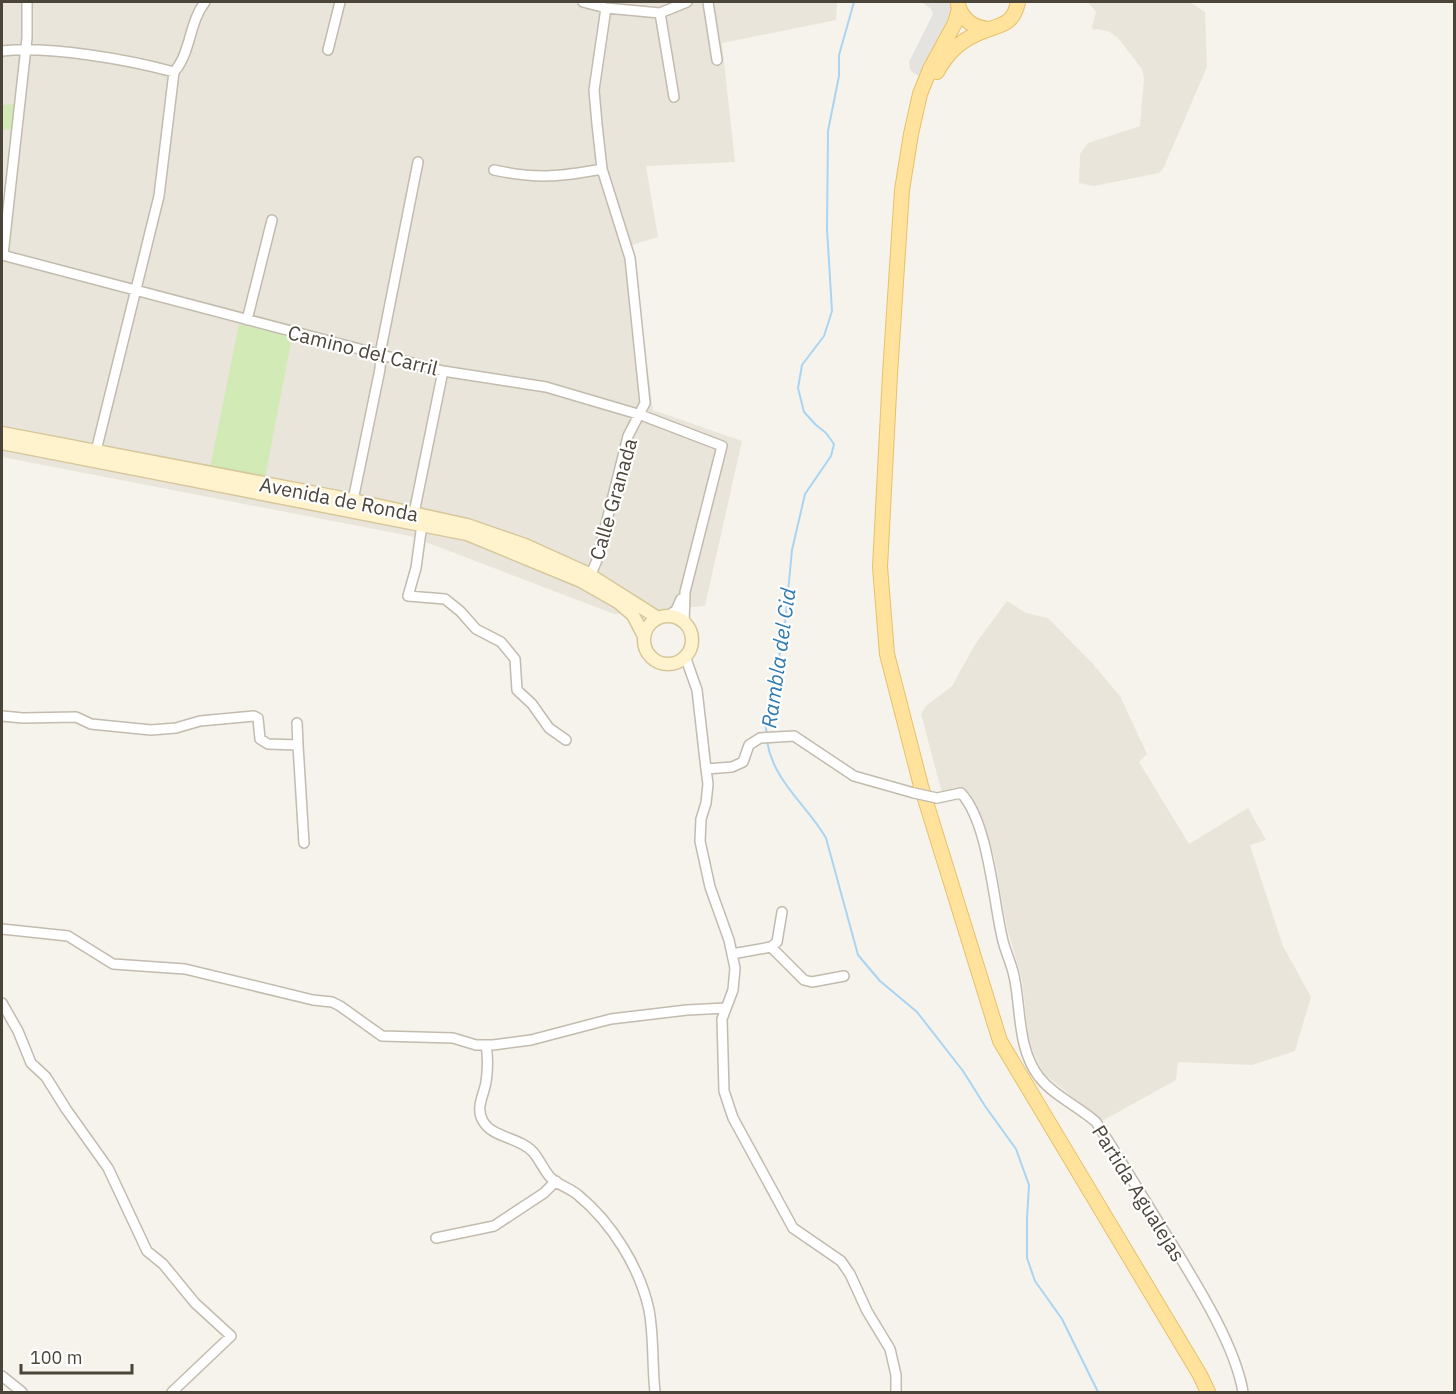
<svg xmlns="http://www.w3.org/2000/svg" width="1456" height="1394" font-family="'IBM Plex Sans',sans-serif">
<rect width="100%" height="100%" fill="#f6f3ec"/>
<path fill="#eae5da" d="M2,2H837L836,20L722,43L735,162L646,166L658,237L632,245L653,410L742,441L705,606L614,614L410,536L2,457Z
M1088,2H1190L1205,12L1207,67L1164,167L1159,173L1094,186L1079,183L1080,154L1088,143L1140,126L1144,78L1142,69L1118,38L1110,32L1098,29L1093,30L1092,27L1096,12Z
M1007,601L1026,613L1048,618L1092,663L1120,696L1147,754L1139,762L1189,844L1248,808L1266,840L1250,845L1283,946L1311,997L1295,1051L1252,1065L1178,1062L1176,1080L1102,1121L1043,1073L1029,1043L1022,979L1007,928L993,852L970,793L943,797L921,714L926,706L952,686L976,643Z"/>
<path fill="#d2eab5" d="M14,104L12,129L2,130V105Z
M239,324L292,337L265,478L210,468Z"/>
<path fill="#e5e3e0" d="M922,2H951L953,15L923,78L913,73L910,69L909,62L933,14L931,9Z"/>
<g fill="none" stroke-linecap="round" stroke-linejoin="round">
<path stroke="#a9d4f2" stroke-width="2" d="M767,735L765,723L784,634L792,550L805,494L831,456L834,444L826,433L816,425L804,412L798,388L802,365L824,336L832,311L827,229L828,131L839,76V55L854,2
M767,741C773,781 807,805 826,838L858,955L880,981L917,1012L963,1071L985,1106L1016,1149L1029,1185L1027,1218V1258L1035,1281L1062,1319L1098,1392"/>
<defs>
<path id="street" d="M583,2L606,8L660,13L687,2
M708,2L717,60
M660,13L674,97
M328,50L340,2
M2,51C50,46 126,59 174,72
M494,170C535,179 560,177 602,169
M2,255L443,371L546,387L641,415L722,446L685,592L684,623
M3,255L27,38V2
M247,320L272,220
M95,455L159,196L174,72C191,53 189,22 205,2
M352,505L380,369L381,349L418,162
M413,518L443,371
M422,524L416,568L408,596L445,599L460,611L476,629L501,642L515,659L517,690L532,704L549,728L566,740
M589,579L597,560L628,436L645,403L630,258L602,169L597,124L594,90L606,8
M668,616L676,610L681,599
M685,656L697,690L706,769L732,767L743,762L749,745L760,738L794,736L854,776L914,793
M2,716L23,718L76,717L91,724L151,730L176,728L200,721L254,716L258,718L260,739L268,744L298,745L297,723
M298,745L304,843
M706,769L708,784L706,803L701,819L700,841L710,887L729,940L735,968L733,990L722,1019L724,1091L733,1118L793,1228L841,1261L850,1274L867,1311L890,1349L896,1375V1392
M937,798L961,793C988,822 993,898 1002,937C1005,952 1013,966 1015,981C1021,1013 1018,1049 1039,1077C1054,1096 1078,1106 1096,1122C1122,1162 1146,1203 1172,1244C1197,1285 1235,1345 1243,1392
M2,929L68,936L113,964L185,969L313,1000L332,1002L340,1006L382,1036L453,1038L476,1045H493L531,1040L611,1019L687,1010L726,1008
M771,947L777,942L782,912
M732,954L771,947L804,980L812,982L844,976
M2,1003L18,1031L31,1063L46,1077L66,1109L108,1168L147,1251L163,1264L195,1303L231,1336L172,1392
M486,1045C488,1057 488,1069 486,1082C484,1095 475,1108 483,1121C492,1138 520,1137 533,1152C540,1160 544,1171 551,1178C558,1185 570,1188 578,1195C612,1223 640,1268 649,1310C654,1337 652,1365 655,1392
M436,1238L494,1226L544,1193L556,1181
M2,1376L22,1392"/>
<path id="secondary" d="M2,433L353,500L467,525L525,545L587,573L658,618
M2,443L467,534L581,581L618,602L633,615L644,636
M644 640a24 24 0 1 1 48 0a24 24 0 1 1-48 0Z"/>
<path id="primary" d="M958,5C963,21 974,28 989,29
M959,9L955,23L930,69L920,94L911,134L902,190L890,374L880,567L887,654L921,786L1000,1041L1200,1375L1208,1392
M937,72C946,55 960,41 977,34C997,24 1013,28 1018,2"/>
</defs>
<use href="#street" stroke="#c2bbae" stroke-width="12"/>
<use href="#secondary" stroke="#d6c79b" stroke-width="15"/>
<use href="#primary" stroke="#e6c16a" stroke-width="16"/>
<use href="#street" stroke="#fff" stroke-width="9"/>
<use href="#secondary" stroke="#fff3cd" stroke-width="12"/>
<use href="#primary" stroke="#ffe39c" stroke-width="14"/>
<defs>
<path id="street-bridge" d="M914,793L937,798"/>
</defs>
<use href="#street-bridge" stroke="#c2bbae" stroke-width="12" stroke-linecap="butt"/>
<use href="#street-bridge" stroke="#fff" stroke-width="9"/>
</g>
<g text-anchor="middle" dominant-baseline="central" stroke-width="4.5" stroke-linejoin="round" paint-order="stroke">
<g font-size="20" fill="#4b4439" stroke="#fff">
<text transform="translate(363 350) rotate(14)">Camino del Carril</text>
<text transform="translate(339 499) rotate(11)">Avenida de Ronda</text>
<text transform="translate(613 499) rotate(-74)">Calle Granada</text>
<text transform="translate(1139 1193) rotate(58)">Partida Agualejas</text>
</g>
<g font-size="21" font-style="italic" fill="#2e7ab2" stroke="#fff">
<text transform="translate(778 658) rotate(-82)">Rambla del Cid</text>
</g>
</g>
<rect width="1456" height="1394" fill="none" stroke="#4b4439" stroke-width="6"/>
<path d="M21 1364v9h111v-9" fill="none" stroke="#4b4439" stroke-width="3"/>
<text x="30" y="1364" font-size="18" fill="#4b4439" stroke="#ffffff" stroke-width="4.5" paint-order="stroke">100 m</text>
</svg>
